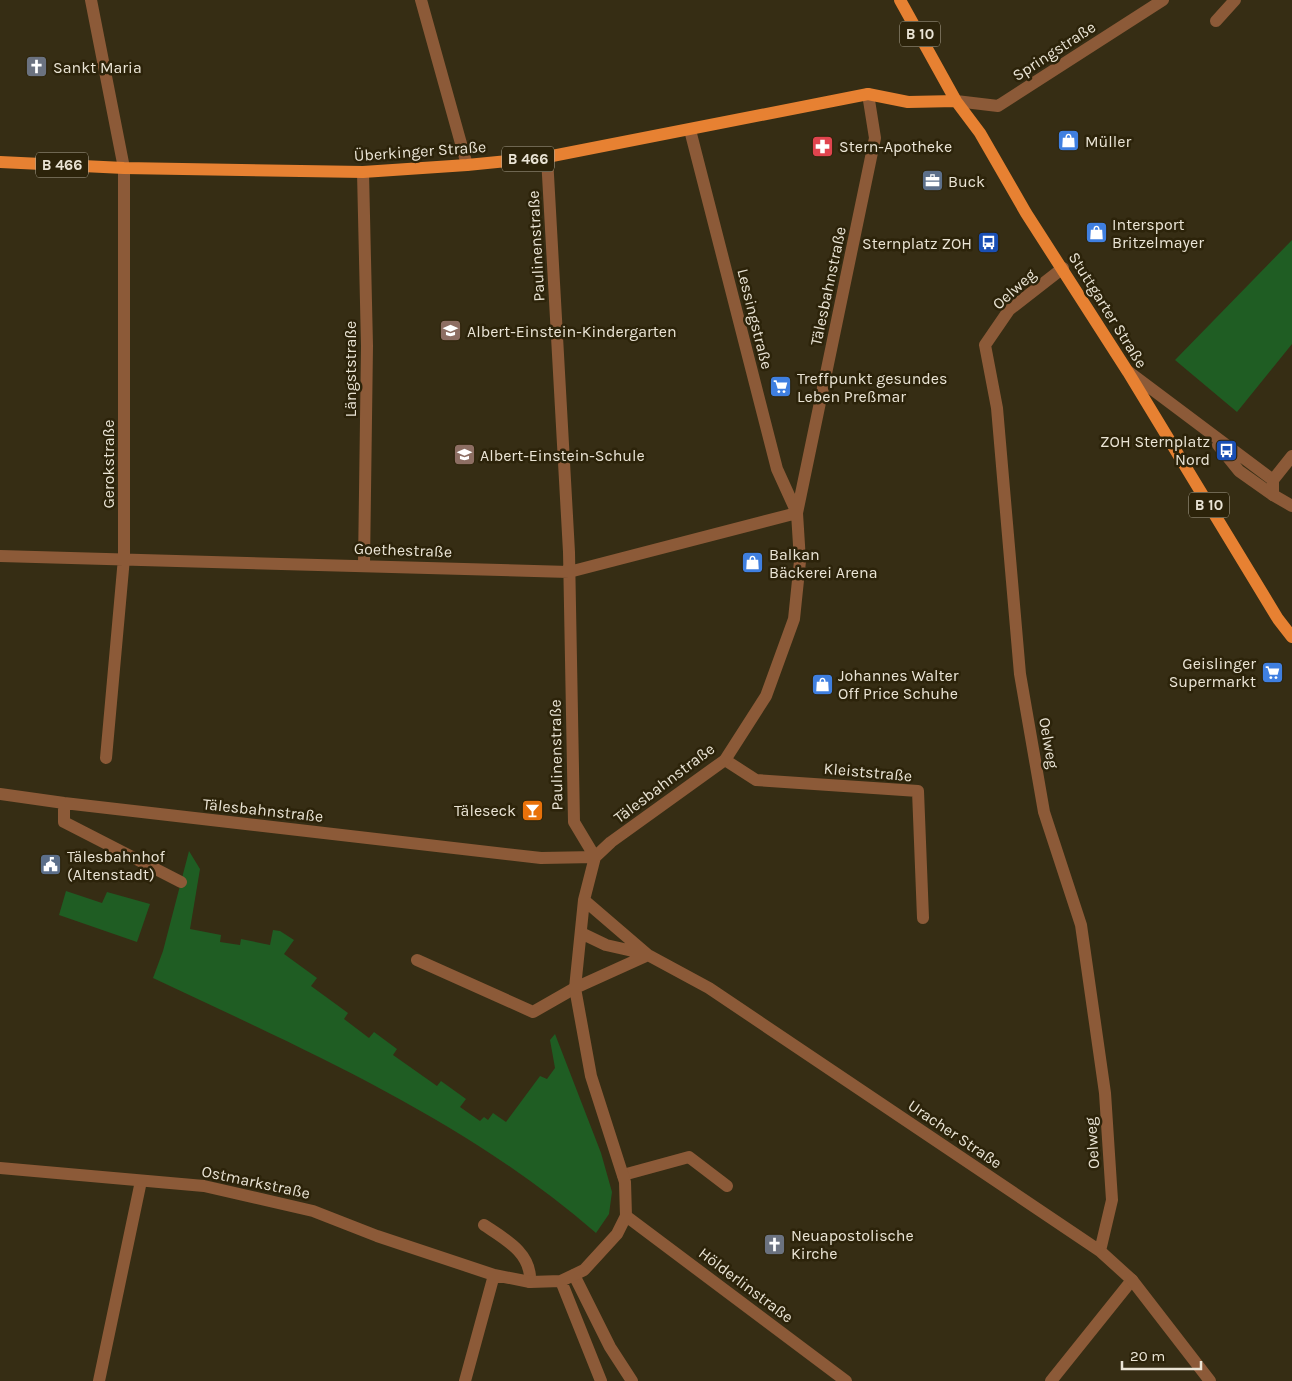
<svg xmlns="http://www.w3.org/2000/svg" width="1292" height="1381" font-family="Karla,sans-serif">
<rect width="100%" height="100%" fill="#362d14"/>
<path fill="#1f5d23" d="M1292,240V344L1237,412L1175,360Z
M189,851L200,869L190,929L221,935L220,942L240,945L241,939L270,945L273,930L280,931L294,940L284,954L317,978L311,986L348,1013L344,1019L369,1038L374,1032L397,1049L393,1055L437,1086L441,1081L466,1099L460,1107L480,1121L484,1117L488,1120L493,1113L506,1122L540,1076L547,1079L555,1068L550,1040L555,1034L601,1153L612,1192L609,1214L596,1233C466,1120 308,1051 153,978L163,951Z
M66,891L102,903L107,892L150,904L137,942L59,915Z"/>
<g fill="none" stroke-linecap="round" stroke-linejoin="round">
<path stroke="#8c5a38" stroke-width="12" d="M1216,21L1235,0
M1129,372L1273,480
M1218,445L1239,471L1273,495
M725,760L756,780L918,791L923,918
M417,960L533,1012L575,988
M623,1175L689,1157L727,1186
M484,1225C505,1239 532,1253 530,1282
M574,1275L610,1347L632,1381
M99,1381L141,1181
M1051,1381L1132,1280"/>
<path stroke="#8c5a38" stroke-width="12" d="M91,0L124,168V558L106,758
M421,0L467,165
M690,130L777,469L797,513
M363,172L367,346L364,565
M1063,268L1009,310L985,345L997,408L1020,674L1044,812L1081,925L1105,1093L1112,1200L1100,1251
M1292,456L1273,480V495L1292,506
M0,556L569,572L797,513
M0,794L64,803L541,858L595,857L611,842L725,760L766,696L794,619L800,561L797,513L875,138L868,94
M64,803V822L181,882
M584,900L648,955L709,988L1100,1251L1132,1280L1210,1381
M581,933L606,945L646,954
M575,988L648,955
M0,1168L204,1186L313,1211L377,1236L494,1275L530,1282L561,1281L584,1270L617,1234L626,1216L625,1182L591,1076L575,988L584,900L595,857L574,822L569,552L547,157
M626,1216L846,1381
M561,1281L601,1381
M465,1381L494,1275"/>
<path stroke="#8c5a38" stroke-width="12" d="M956,101L998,106L1163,0"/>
<path stroke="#e78132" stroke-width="12" d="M900,0L956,101L980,133L1026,213L1128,372L1278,619L1292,637
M0,162L124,168L363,172L467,165L547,157L868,94L908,102L956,101"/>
</g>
<defs>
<symbol id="church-square" viewBox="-11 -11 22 22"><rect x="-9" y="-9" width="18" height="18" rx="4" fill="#6b7280" stroke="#2c230a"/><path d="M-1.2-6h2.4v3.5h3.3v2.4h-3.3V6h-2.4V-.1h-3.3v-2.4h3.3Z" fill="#fff"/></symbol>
<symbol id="shop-square" viewBox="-11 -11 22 22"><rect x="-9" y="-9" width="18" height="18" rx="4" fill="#3f7fe0" stroke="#2c230a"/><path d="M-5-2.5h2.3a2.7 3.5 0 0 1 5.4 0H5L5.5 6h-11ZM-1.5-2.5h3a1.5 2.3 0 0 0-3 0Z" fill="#fff"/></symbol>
<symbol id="pharmacy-square" viewBox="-11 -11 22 22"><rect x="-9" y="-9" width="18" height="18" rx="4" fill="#e0444e" stroke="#2c230a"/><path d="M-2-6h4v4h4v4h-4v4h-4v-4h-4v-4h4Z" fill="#fff"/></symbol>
<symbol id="office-square" viewBox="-11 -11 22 22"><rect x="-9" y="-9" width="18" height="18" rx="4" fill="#5c6f8a" stroke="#2c230a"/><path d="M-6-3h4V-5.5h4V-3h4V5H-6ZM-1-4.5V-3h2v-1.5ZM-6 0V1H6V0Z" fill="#fff"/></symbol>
<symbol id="bus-square" viewBox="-11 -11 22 22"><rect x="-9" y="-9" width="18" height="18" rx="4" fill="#1a4fb4" stroke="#2c230a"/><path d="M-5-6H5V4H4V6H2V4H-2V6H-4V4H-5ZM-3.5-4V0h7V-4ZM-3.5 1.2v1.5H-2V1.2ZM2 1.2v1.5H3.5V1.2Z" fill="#fff"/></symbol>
<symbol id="school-square" viewBox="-11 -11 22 22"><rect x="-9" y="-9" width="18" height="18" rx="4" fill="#8d6e63" stroke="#2c230a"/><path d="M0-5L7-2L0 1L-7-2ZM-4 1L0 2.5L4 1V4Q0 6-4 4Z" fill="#fff"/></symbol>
<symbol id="supermarket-square" viewBox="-11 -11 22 22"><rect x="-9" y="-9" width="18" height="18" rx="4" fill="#3f7fe0" stroke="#2c230a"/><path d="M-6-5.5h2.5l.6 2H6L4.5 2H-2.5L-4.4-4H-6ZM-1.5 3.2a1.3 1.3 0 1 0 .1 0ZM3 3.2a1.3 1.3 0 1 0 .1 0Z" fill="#fff"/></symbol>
<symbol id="bar-square" viewBox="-11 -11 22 22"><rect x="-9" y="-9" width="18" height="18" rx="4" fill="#e8710a" stroke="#2c230a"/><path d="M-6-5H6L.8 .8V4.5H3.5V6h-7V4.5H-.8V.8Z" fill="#fff"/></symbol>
<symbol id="civic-square" viewBox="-11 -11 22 22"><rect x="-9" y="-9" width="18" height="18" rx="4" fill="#5c6f8a" stroke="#2c230a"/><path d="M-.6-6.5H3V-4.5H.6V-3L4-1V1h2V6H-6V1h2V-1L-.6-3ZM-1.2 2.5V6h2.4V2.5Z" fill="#fff"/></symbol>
</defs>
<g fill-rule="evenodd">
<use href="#church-square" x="24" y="54" width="25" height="25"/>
<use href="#shop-square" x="1056" y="128" width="25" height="25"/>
<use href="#pharmacy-square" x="810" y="134" width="25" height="25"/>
<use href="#office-square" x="920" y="168" width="25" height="25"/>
<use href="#shop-square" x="1084" y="220" width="25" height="25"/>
<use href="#bus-square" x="976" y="230" width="25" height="25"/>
<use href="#school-square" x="438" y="318" width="25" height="25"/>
<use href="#supermarket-square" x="768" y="374" width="25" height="25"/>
<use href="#bus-square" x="1214" y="438" width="25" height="25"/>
<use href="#school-square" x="452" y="442" width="25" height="25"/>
<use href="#shop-square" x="740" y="550" width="25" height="25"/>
<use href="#supermarket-square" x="1260" y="660" width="25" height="25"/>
<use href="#shop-square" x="810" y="672" width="25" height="25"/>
<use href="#bar-square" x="520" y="798" width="25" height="25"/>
<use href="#civic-square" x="38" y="852" width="25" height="25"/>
<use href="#church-square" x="762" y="1232" width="25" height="25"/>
</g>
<g text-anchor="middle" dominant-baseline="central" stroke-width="5" stroke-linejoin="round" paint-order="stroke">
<g fill="#2c230a" stroke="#b1aa98" stroke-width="1">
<rect x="900" y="21.5" width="40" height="25" rx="4"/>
<rect x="502" y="146.5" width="52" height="25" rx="4"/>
<rect x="36" y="152.5" width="52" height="25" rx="4"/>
<rect x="1189" y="492.5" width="40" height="25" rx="4"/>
</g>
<g font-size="15" font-weight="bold" fill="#eae4d5">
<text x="920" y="34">B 10</text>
<text x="528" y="159">B 466</text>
<text x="62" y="165">B 466</text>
<text x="1209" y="505">B 10</text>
</g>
<g font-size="16" fill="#eae4d5" stroke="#2c230a">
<text transform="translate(1054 51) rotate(-33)">Springstraße</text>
<text transform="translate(420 151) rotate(-4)">Überkinger Straße</text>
<text transform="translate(536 246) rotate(-93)">Paulinenstraße</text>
<text transform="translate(828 286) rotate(-78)">Tälesbahnstraße</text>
<text transform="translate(1014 289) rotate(-42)">Oelweg</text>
<text transform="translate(1108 310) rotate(58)">Stuttgarter Straße</text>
<text transform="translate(755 319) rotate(76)">Lessingstraße</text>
<text transform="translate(350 369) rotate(-90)">Längststraße</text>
<text transform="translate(108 464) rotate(-90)">Gerokstraße</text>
<text transform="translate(403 550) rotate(2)">Goethestraße</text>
<text transform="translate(1049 743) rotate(80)">Oelweg</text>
<text transform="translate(556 755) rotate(-91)">Paulinenstraße</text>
<text transform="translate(868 772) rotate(5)">Kleiststraße</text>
<text transform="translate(664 783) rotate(-37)">Tälesbahnstraße</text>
<text transform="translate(263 810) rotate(6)">Tälesbahnstraße</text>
<text transform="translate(955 1134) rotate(34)">Uracher Straße</text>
<text transform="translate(1092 1143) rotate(-94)">Oelweg</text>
<text transform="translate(256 1182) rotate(12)">Ostmarkstraße</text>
<text transform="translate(746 1285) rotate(37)">Hölderlinstraße</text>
</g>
<g font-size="16" fill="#eae4d5" stroke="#2c230a" text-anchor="start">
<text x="53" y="67">Sankt Maria</text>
<text x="1085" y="141">Müller</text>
<text x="839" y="146">Stern-Apotheke</text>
<text x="948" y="181">Buck</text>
<text x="1112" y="224">Intersport<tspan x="1112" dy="18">Britzelmayer</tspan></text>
<text x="972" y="243" text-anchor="end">Sternplatz ZOH</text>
<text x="467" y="331">Albert-Einstein-Kindergarten</text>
<text x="797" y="378">Treffpunkt gesundes<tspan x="797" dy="18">Leben Preßmar</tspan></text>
<text x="1210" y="441" text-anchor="end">ZOH Sternplatz<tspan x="1210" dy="18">Nord</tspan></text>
<text x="480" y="455">Albert-Einstein-Schule</text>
<text x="769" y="554">Balkan<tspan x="769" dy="18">Bäckerei Arena</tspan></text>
<text x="1256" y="663" text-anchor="end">Geislinger<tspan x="1256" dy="18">Supermarkt</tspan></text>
<text x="838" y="675">Johannes Walter<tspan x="838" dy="18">Off Price Schuhe</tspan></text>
<text x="516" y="810" text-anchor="end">Täleseck</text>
<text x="67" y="856">Tälesbahnhof<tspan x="67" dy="18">(Altenstadt)</tspan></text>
<text x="791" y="1235">Neuapostolische<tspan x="791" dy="18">Kirche</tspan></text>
</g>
</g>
<path d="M1122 1361v8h79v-8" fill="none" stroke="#eae4d5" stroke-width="2.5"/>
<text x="1130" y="1361" font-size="15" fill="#eae4d5" stroke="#2c230a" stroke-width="4" paint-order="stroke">20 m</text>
</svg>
